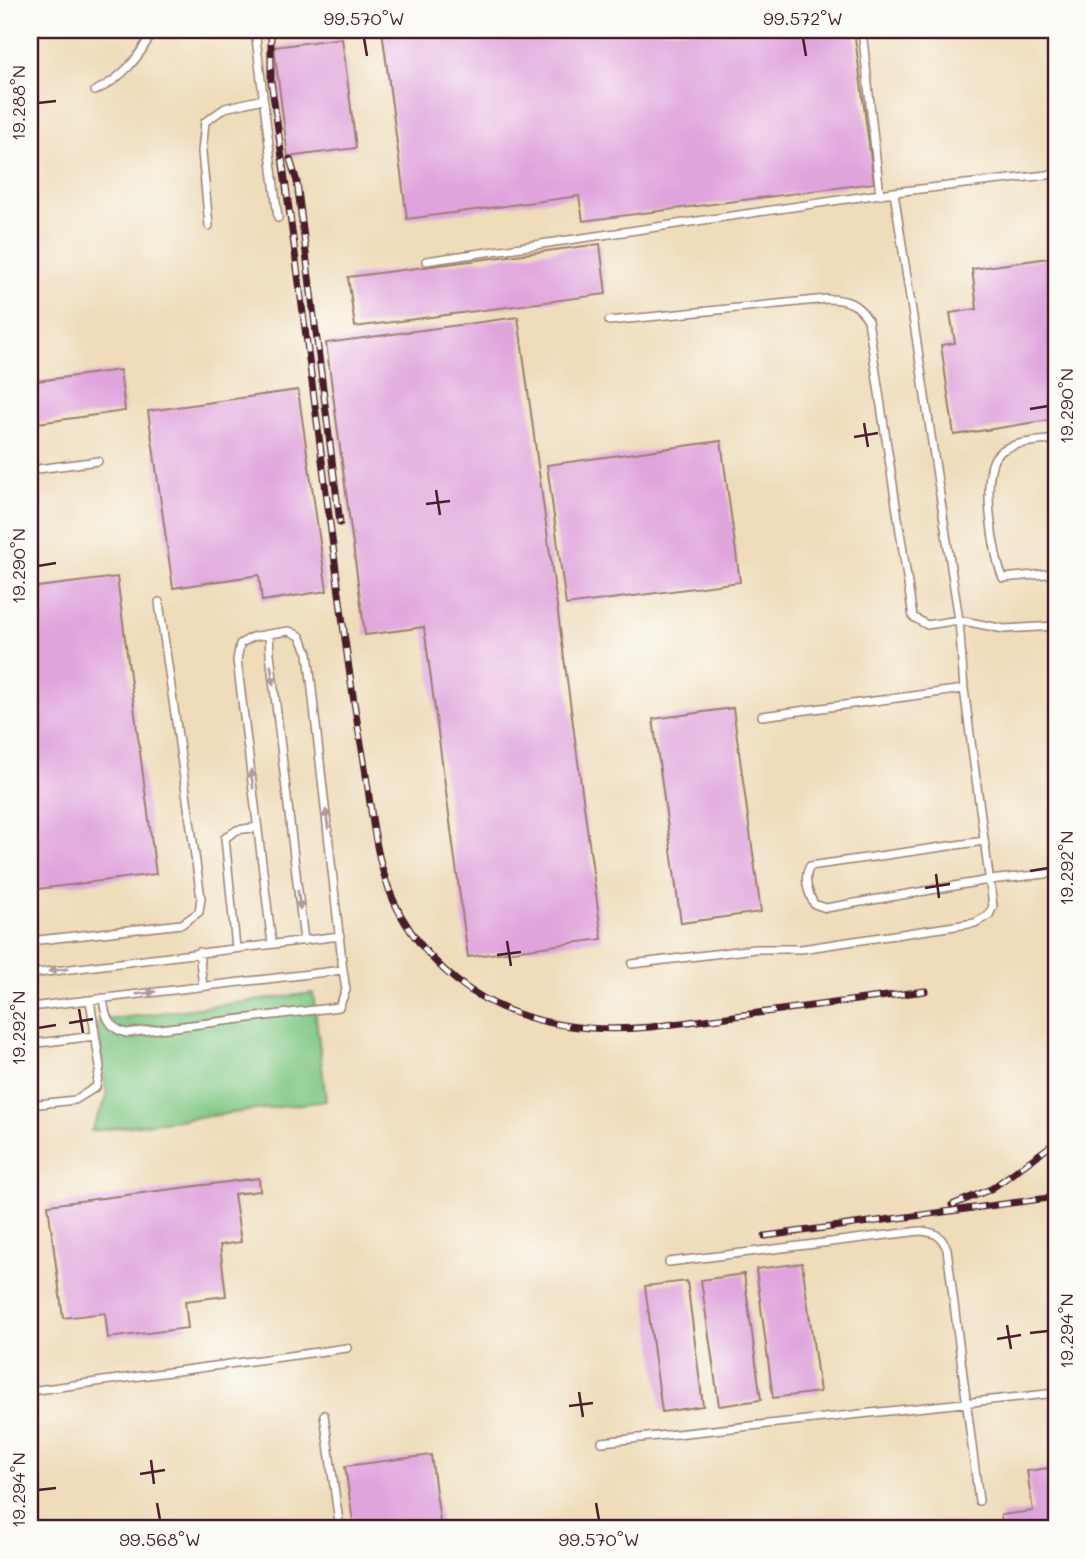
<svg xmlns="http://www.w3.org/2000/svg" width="1086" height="1559" font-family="Mali,sans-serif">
<rect width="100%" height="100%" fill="#fdfcf7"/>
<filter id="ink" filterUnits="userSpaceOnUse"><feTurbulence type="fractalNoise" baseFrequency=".0143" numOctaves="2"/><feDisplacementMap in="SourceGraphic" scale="14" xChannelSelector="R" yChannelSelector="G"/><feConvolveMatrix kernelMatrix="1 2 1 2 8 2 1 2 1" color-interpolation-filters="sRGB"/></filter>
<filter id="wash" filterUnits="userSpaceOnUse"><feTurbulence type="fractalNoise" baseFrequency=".00686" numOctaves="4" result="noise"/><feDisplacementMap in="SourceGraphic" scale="28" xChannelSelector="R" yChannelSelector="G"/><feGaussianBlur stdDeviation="1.57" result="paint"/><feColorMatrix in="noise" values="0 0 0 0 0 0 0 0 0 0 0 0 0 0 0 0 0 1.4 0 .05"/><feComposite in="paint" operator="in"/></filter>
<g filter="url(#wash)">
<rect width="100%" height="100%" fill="#eedcba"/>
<path fill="#7fc783" stroke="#647357" stroke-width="2" d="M313,993L326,1101L91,1131L107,1098L97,1021Z"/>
<g id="blocks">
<path fill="#e0a4dd" d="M382,30H854L874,183L583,221L579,196L407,219Z
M342,38L356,148L288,157L274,47Z
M600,244L606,294L355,327L348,277Z
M1056,257V419L954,435L941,345L955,343L950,313L977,309L972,269Z
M518,317L602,939L468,957L424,627L365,635L326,343Z
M120,370L125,411L30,424V382Z
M298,390L327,591L262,601L259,575L173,588L148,411Z
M721,441L740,582L566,605L547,465Z
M117,577L156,874L30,890V588Z
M733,708L761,912L681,923L653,719Z
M259,1178L260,1191L234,1194L241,1242L220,1245L226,1296L185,1301L188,1328L108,1338L105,1313L63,1318L48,1205Z
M802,1263L820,1392L773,1398L756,1269Z
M744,1274L761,1400L719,1406L701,1280Z
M687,1281L703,1406L662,1412L645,1286Z
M431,1455L441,1529H354L345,1466Z
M1056,1467V1529H1002L1001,1515L1033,1511L1027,1471Z"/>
</g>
</g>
<g filter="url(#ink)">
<use href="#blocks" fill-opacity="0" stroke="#9c7e72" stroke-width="2"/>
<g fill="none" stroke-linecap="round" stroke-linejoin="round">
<defs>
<path id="lane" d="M255,30L278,218
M862,30L880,195
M95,91C123,78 140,57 153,30
M209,226L202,152L205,122L225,108L263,99
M426,261L894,192L1056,174
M609,321L827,299C846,299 858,303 868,320L913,617L927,625L959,620L1004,629L1056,626
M1056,439C1040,442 1010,441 998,454C980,471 993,556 1003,578L1056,573
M30,470L98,461
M269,634L252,637L240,644L237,660L272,944
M762,716L964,689
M984,841L810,866C803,877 808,893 814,904L826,908L989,880L1056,873
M30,941L182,924L199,912L201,898L159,602
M236,948L225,838L237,830L258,827
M199,952L203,987
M632,964L755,949H801L975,923L989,915L993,906L964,689L959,620L894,192
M30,974L340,936
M103,998C105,1015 108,1028 126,1033L339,1007L346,990L343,970
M30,1007L343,970L308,653L300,636L289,631L269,634L270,654L304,941
M30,1044L95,1036
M30,1105L75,1100L96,1087L100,1067L90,1000
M669,1262L920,1231C935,1232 941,1235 947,1249L979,1501
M30,1391L347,1348
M324,1415L340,1529
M602,1442L1056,1393"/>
</defs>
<use href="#lane" stroke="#9c7e72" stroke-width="10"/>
<use href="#lane" stroke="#fff" stroke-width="7"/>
<defs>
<path id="rail" d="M271,30V81C297,256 318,432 341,608C347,657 354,706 363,755C373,815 374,878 410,930C466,1013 556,1036 651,1027L925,991
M290,159L297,182L340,523
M952,1205L991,1189L1056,1142
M765,1236L1056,1197"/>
</defs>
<use href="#rail" stroke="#4a1f2b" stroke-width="7"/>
<use href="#rail" stroke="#fdfcf7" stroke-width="4.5" stroke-dasharray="13" stroke-linecap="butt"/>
</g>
<defs><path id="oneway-solid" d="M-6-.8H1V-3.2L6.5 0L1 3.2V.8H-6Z" transform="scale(1.75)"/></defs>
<g fill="#ae9aa0">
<use href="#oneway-solid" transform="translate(272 675) rotate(83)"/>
<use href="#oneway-solid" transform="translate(252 779) rotate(-97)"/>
<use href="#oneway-solid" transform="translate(327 819) rotate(-97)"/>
<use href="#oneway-solid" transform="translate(299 900) rotate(83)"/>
<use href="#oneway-solid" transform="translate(58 970) rotate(173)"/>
<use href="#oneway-solid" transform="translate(146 993) rotate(-7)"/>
</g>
</g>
<path fill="none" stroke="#4a1f2b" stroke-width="2.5" d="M364,38L367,56M803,38L806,56M38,103L56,101M1030,409L1048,406M864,423L868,447M854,437L878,433M436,490L440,515M426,504L450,501M38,566L56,563M1030,871L1048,868M936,874L939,898M925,888L950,884M507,941L511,966M497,955L521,952M79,1009L83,1033M69,1023L93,1019M38,1028L56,1025M1007,1325L1011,1349M1030,1333L1048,1331M997,1339L1021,1335M579,1392L583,1417M569,1406L593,1403M151,1460L154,1484M140,1474L165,1470M38,1490L56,1488M157,1503L160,1520M596,1503L599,1520"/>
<rect width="1086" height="1559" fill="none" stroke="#fdfcf7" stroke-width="77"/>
<rect x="38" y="38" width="1010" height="1482" fill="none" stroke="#4a1f2b" stroke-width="2.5"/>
<g font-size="18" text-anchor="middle" fill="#4a1f2b">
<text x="364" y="25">99.570°W</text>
<text x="803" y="25">99.572°W</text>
<text transform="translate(19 103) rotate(-90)" y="6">19.288°N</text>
<text transform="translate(1067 406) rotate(-90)" y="6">19.290°N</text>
<text transform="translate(19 566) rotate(-90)" y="6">19.290°N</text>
<text transform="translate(1067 868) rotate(-90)" y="6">19.292°N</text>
<text transform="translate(19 1028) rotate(-90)" y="6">19.292°N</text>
<text transform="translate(1067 1331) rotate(-90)" y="6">19.294°N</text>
<text transform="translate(19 1490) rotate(-90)" y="6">19.294°N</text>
<text x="160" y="1546">99.568°W</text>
<text x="599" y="1546">99.570°W</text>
</g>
</svg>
